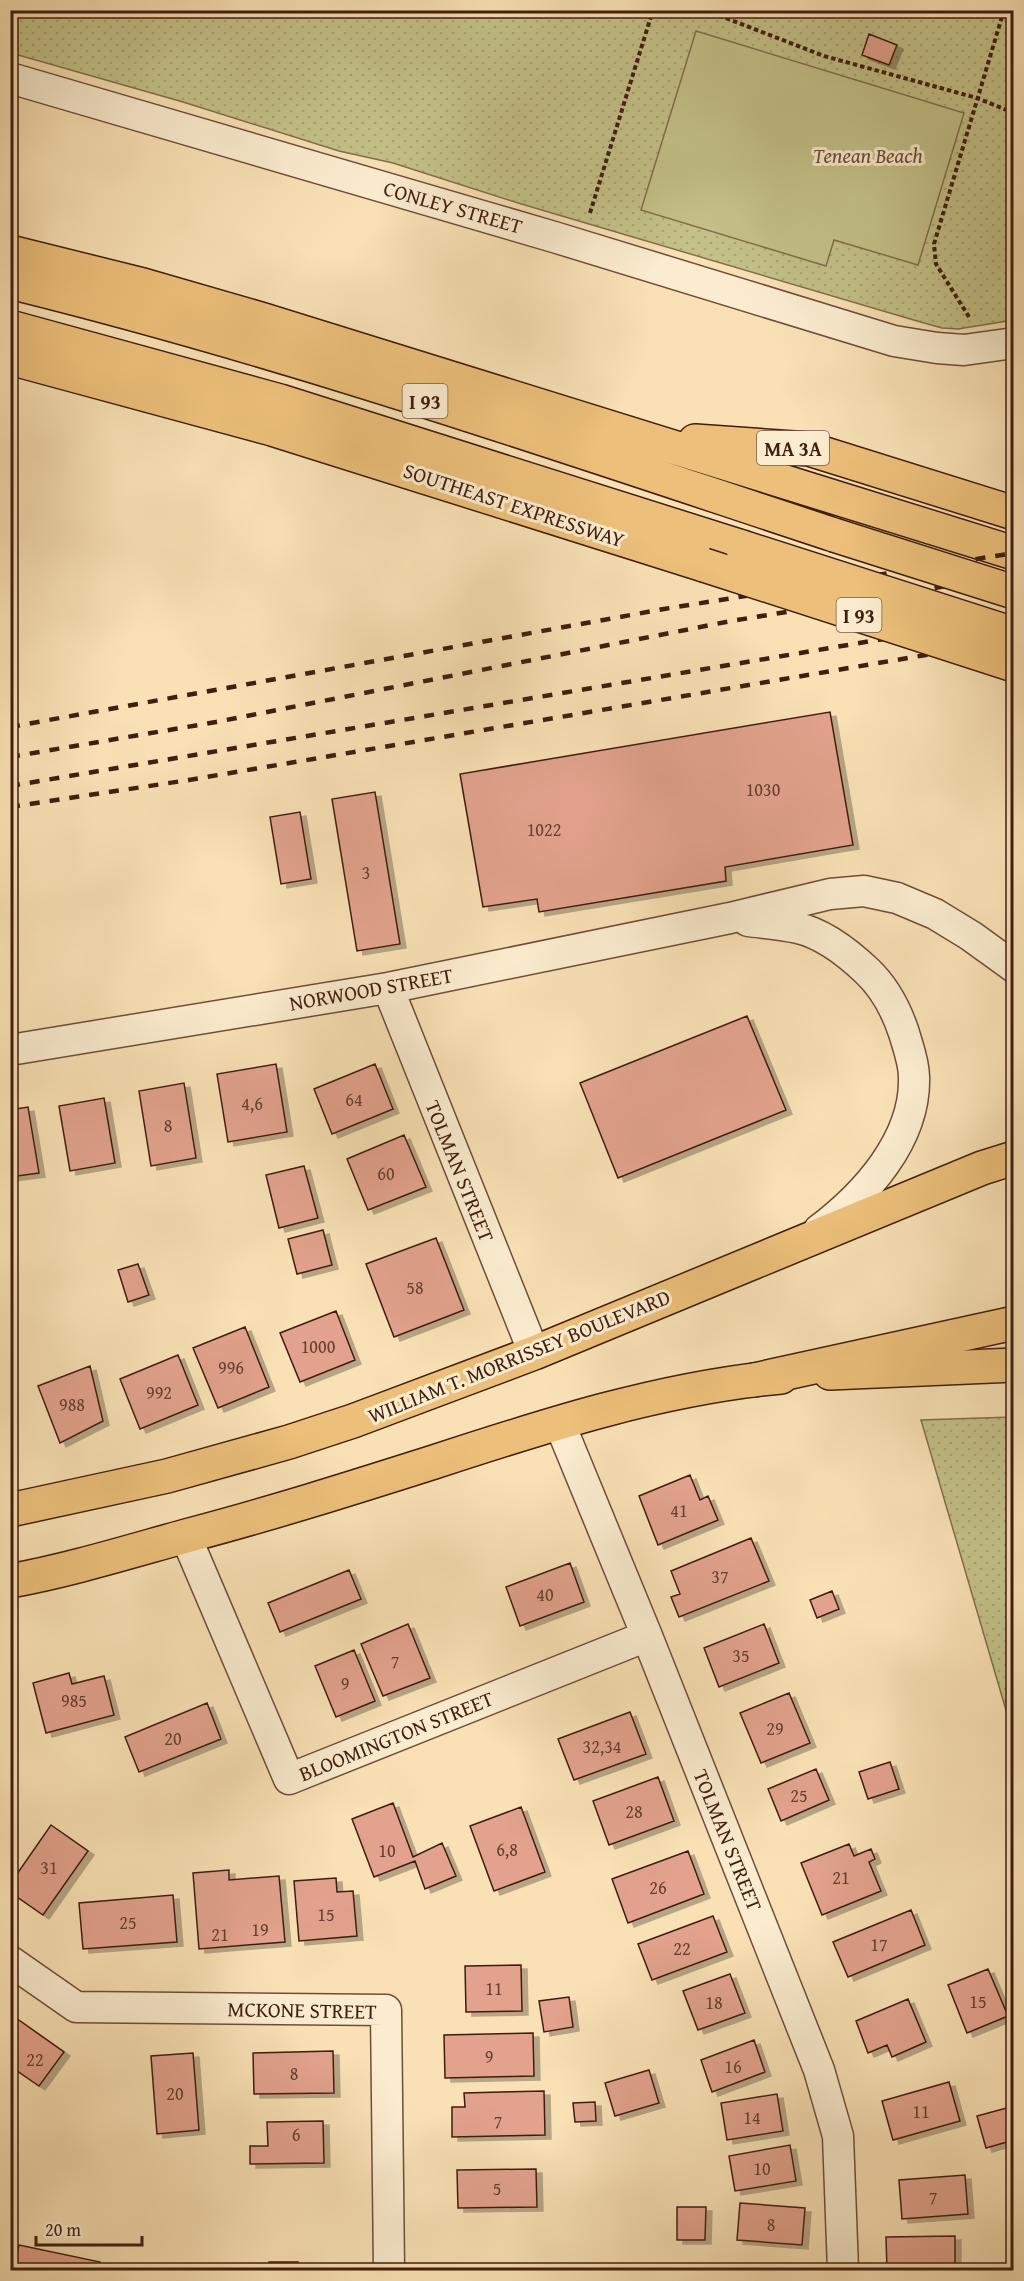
<svg xmlns="http://www.w3.org/2000/svg" width="1024" height="2281" font-family="'Gentium Book Plus',serif">
<defs>
<pattern id="grass-dots" width="8" height="8" patternUnits="userSpaceOnUse" patternTransform="scale(1.5)"><rect width="8" height="8" fill="#c4c189"/><path d="M2 2h.1M6 6h.1" fill="none" stroke="#a9a575" stroke-width="1.8" stroke-linecap="round"/></pattern>
<filter id="shadow"><feDropShadow dx="6" dy="4" stdDeviation="0" flood-color="#0004"/></filter>
</defs>
<rect width="100%" height="100%" fill="#f9e1b5"/>
<filter id="stains"><feTurbulence type="fractalNoise" baseFrequency=".00333" numOctaves="4"/><feColorMatrix values="0 0 0 0 .2 0 0 0 0 .09 0 0 0 0 .02 0 0 0 .5 -.17"/></filter>
<radialGradient id="worn" r=".72"><stop offset=".6" stop-color="#630" stop-opacity="0"/><stop offset="1" stop-color="#630" stop-opacity=".3"/></radialGradient>
<path fill="url(#grass-dots)" stroke="#826f4c" stroke-width="1.5" d="M10,11H1013V320L958,329L942,328L917,321L518,203L393,163L339,151L183,102L11,53Z
M1013,1417H1014L1013,1734L921,1420Z"/>
<path fill="#c4c189" stroke="#826f4c" stroke-width="1.5" d="M696,31L964,113L918,265L834,240L826,266L641,210Z"/>
<path fill="#e2a28d" stroke="#401d0f" stroke-width="1.5" filter="url(#shadow)" d="M869,34L897,45L889,65L862,55Z
M830,712L853,845L725,867L726,881L539,912L537,899L483,907L460,774Z
M375,792L400,944L357,951L332,799Z
M300,812L311,879L281,884L270,817Z
M747,1016L786,1110L618,1178L580,1083Z
M276,1064L287,1132L228,1142L217,1074Z
M375,1064L393,1109L332,1134L314,1089Z
M184,1083L196,1158L151,1166L139,1091Z
M104,1098L115,1163L70,1171L59,1106Z
M28,1107L39,1173L10,1177V1110Z
M404,1135L426,1187L368,1210L347,1159Z
M304,1166L318,1218L279,1228L266,1175Z
M323,1230L332,1265L297,1274L288,1239Z
M436,1238L464,1310L394,1337L366,1264Z
M138,1264L149,1295L128,1302L118,1270Z
M336,1311L355,1360L300,1382L280,1333Z
M245,1327L269,1387L218,1408L193,1348Z
M178,1355L198,1405L140,1429L120,1379Z
M90,1366L103,1421L60,1443L38,1386Z
M690,1475L700,1500L708,1496L718,1520L658,1545L639,1496Z
M751,1538L769,1581L679,1617L671,1597L680,1594L671,1571Z
M570,1563L584,1602L520,1626L506,1587Z
M349,1570L361,1599L280,1632L268,1603Z
M832,1591L839,1609L817,1618L810,1600Z
M408,1624L430,1678L383,1696L361,1644Z
M764,1624L779,1663L719,1687L704,1648Z
M354,1650L375,1701L336,1717L315,1666Z
M69,1673L72,1684L104,1676L114,1715L46,1733L33,1683Z
M789,1693L810,1743L761,1763L740,1713Z
M207,1703L221,1739L139,1772L125,1737Z
M630,1712L646,1754L574,1780L558,1739Z
M890,1762L899,1789L868,1799L859,1772Z
M816,1769L829,1800L781,1821L768,1789Z
M658,1777L674,1821L609,1845L593,1801Z
M393,1803L413,1857L442,1843L456,1876L425,1889L415,1861L374,1877L352,1819Z
M521,1807L545,1872L494,1891L470,1826Z
M51,1825L88,1851L43,1915L10,1892V1884Z
M849,1844L854,1856L871,1849L875,1859L869,1862L881,1891L822,1915L801,1863Z
M688,1851L704,1894L628,1923L612,1879Z
M229,1870V1880L279,1876L285,1942L199,1949L193,1873Z
M336,1878L337,1892L353,1891L357,1936L299,1941L294,1881Z
M173,1895L177,1942L83,1949L79,1903Z
M911,1910L925,1945L848,1977L833,1942Z
M713,1916L727,1952L652,1980L638,1944Z
M521,1965L522,2011L466,2012L465,1966Z
M988,1969L1008,2016L967,2033L948,1985Z
M730,1974L745,2013L698,2030L683,1991Z
M569,1997L573,2027L544,2032L539,2001Z
M908,1999L926,2042L892,2057L887,2045L868,2053L856,2021Z
M16,2018L64,2052L39,2086L10,2066V2026Z
M533,2033L534,2076L445,2078L444,2035Z
M754,2040L765,2072L712,2092L701,2060Z
M333,2051L334,2093L254,2094L253,2053Z
M193,2053L199,2130L157,2134L151,2056Z
M649,2070L659,2103L615,2116L605,2083Z
M949,2082L960,2121L893,2140L882,2101Z
M544,2091L545,2135L452,2137V2107H465L464,2093Z
M777,2094L783,2131L727,2140L721,2103Z
M595,2102L596,2121L575,2122L573,2103Z
M1014,2106V2140L986,2148L977,2116Z
M323,2121L324,2163L250,2164V2146H268L267,2122Z
M790,2145L796,2181L735,2191L729,2156Z
M536,2169L537,2207L458,2208L457,2170Z
M965,2175L968,2214L902,2219L899,2180Z
M740,2203L805,2208L802,2245L737,2240Z
M677,2207H706L705,2240H677Z
M955,2236V2270H887L886,2237Z
M19,2245L100,2262L98,2270H14Z
M269,2262H298V2270H269Z
M671,2267V2270H610V2268Z"/>
<g fill="none" stroke-linecap="round" stroke-linejoin="round">
<defs>
<path id="street" d="M10,78L554,237L894,341L937,348L964,350L1014,343
M748,921C764,923 782,924 798,928C824,934 848,953 867,971C885,988 896,1009 904,1033C908,1047 914,1062 914,1077C916,1140 865,1195 819,1230
M388,988L534,1353
M10,1050L388,988L730,918L830,894L864,891L897,898L935,914L971,936L1014,967
M559,1422L647,1636L819,2070L838,2136L843,2270
M186,1537L289,1779L647,1636
M10,1961L76,2007L386,2010L389,2270"/>
<path id="primary" d="M830,1373L1014,1365
M10,1510L167,1476L289,1442L353,1421L534,1353L982,1168L1014,1158
M10,1581C70,1570 128,1552 186,1536C270,1514 352,1488 434,1462C547,1425 662,1388 781,1377"/>
<path id="highway" d="M10,252L143,285L264,320L1014,553
M10,282C290,351 561,445 834,535
M10,327L280,401L742,547
M10,358L272,429L704,565
M695,441L809,449L1014,513
M754,1380L1014,1323"/>
</defs>
<use href="#street" stroke="#6e4e38" stroke-width="33"/>
<use href="#primary" stroke="#401d0f" stroke-width="36"/>
<use href="#highway" stroke="#401d0f" stroke-width="36"/>
<path stroke="#401d0f" stroke-width="4" stroke-dasharray="4.5 3" stroke-linecap="butt" d="M705,10L824,56L977,98L1014,113
M590,213L653,10
M969,317L936,264L934,244L1004,10"/>
<use href="#street" stroke="#fbeccf" stroke-width="30"/>
<use href="#primary" stroke="#ecc07a" stroke-width="33"/>
<use href="#highway" stroke="#ecc07a" stroke-width="33"/>
<path stroke="#401d0f" stroke-width="4.5" stroke-dasharray="10 10" stroke-linecap="butt" d="M10,727L664,609L1014,553
M10,757L216,722L731,621L1014,575
M10,786L1014,617
M10,807L189,780L1014,640"/>
<defs>
<path id="highway-bridge" d="M834,535L1014,592
M742,547L1014,634
M704,565L1014,665"/>
</defs>
<use href="#highway-bridge" stroke="#401d0f" stroke-width="36" stroke-linecap="butt"/>
<use href="#highway-bridge" stroke="#ecc07a" stroke-width="33"/>
</g>
<g text-anchor="middle" dominant-baseline="central" stroke-width="6" stroke-linejoin="round" paint-order="stroke">
<g font-size="18" fill="#683e2e">
<text x="763" y="789">1030</text>
<text x="544" y="829">1022</text>
<text x="366" y="872">3</text>
<text x="354" y="1099">64</text>
<text x="252" y="1103">4,6</text>
<text x="168" y="1125">8</text>
<text x="386" y="1173">60</text>
<text x="415" y="1287">58</text>
<text x="318" y="1346">1000</text>
<text x="231" y="1367">996</text>
<text x="159" y="1392">992</text>
<text x="72" y="1404">988</text>
<text x="679" y="1510">41</text>
<text x="720" y="1576">37</text>
<text x="545" y="1594">40</text>
<text x="741" y="1655">35</text>
<text x="395" y="1661">7</text>
<text x="345" y="1683">9</text>
<text x="74" y="1700">985</text>
<text x="775" y="1728">29</text>
<text x="173" y="1738">20</text>
<text x="602" y="1746">32,34</text>
<text x="799" y="1795">25</text>
<text x="634" y="1811">28</text>
<text x="507" y="1849">6,8</text>
<text x="387" y="1850">10</text>
<text x="49" y="1867">31</text>
<text x="841" y="1877">21</text>
<text x="658" y="1887">26</text>
<text x="326" y="1914">15</text>
<text x="128" y="1922">25</text>
<text x="260" y="1929">19</text>
<text x="220" y="1934">21</text>
<text x="879" y="1944">17</text>
<text x="682" y="1948">22</text>
<text x="494" y="1988">11</text>
<text x="978" y="2001">15</text>
<text x="714" y="2002">18</text>
<text x="489" y="2056">9</text>
<text x="35" y="2059">22</text>
<text x="733" y="2066">16</text>
<text x="294" y="2073">8</text>
<text x="175" y="2093">20</text>
<text x="921" y="2111">11</text>
<text x="752" y="2117">14</text>
<text x="498" y="2121">7</text>
<text x="296" y="2134">6</text>
<text x="762" y="2168">10</text>
<text x="497" y="2188">5</text>
<text x="933" y="2197">7</text>
<text x="771" y="2224">8</text>
</g>
<g fill="#fbeccf" stroke="#785b49" stroke-width="1.5">
<rect x="402.5" y="384" width="45" height="34" rx="4.5"/>
<rect x="757" y="431" width="72" height="34" rx="4.5"/>
<rect x="836.5" y="598" width="45" height="34" rx="4.5"/>
</g>
<g font-size="20" font-weight="bold" fill="#401d0f">
<text x="425" y="401">I 93</text>
<text x="793" y="448">MA 3A</text>
<text x="859" y="615">I 93</text>
</g>
<g font-size="21" font-style="italic" fill="#684e34" stroke="#fbeccf">
<text x="868" y="155">Tenean Beach</text>
</g>
<g font-size="21" fill="#401d0f" stroke="#fbeccf">
<text transform="translate(453 207) rotate(16)">CONLEY STREET</text>
<text transform="translate(514 505) rotate(18)">SOUTHEAST EXPRESSWAY</text>
<text transform="translate(371 989) rotate(-10)">NORWOOD STREET</text>
<text transform="translate(460 1171) rotate(68)">TOLMAN STREET</text>
<text transform="translate(519 1356) rotate(-22)">WILLIAM T. MORRISSEY BOULEVARD</text>
<text transform="translate(396 1736) rotate(-22)">BLOOMINGTON STREET</text>
<text transform="translate(728 1840) rotate(68)">TOLMAN STREET</text>
<text transform="translate(302 2010) rotate(1)">MCKONE STREET</text>
</g>
</g>
<rect width="1024" height="2281" fill="none" stroke="#f9e1b5" stroke-width="36"/>
<rect x="12" y="12" width="1000" height="2257" fill="none" stroke="#401d0f" stroke-width="3"/>
<rect x="18" y="18" width="988" height="2245" fill="none" stroke="#401d0f" stroke-width="1.5"/>
<path d="M36 2236v9h106v-9" fill="none" stroke="#401d0f" stroke-width="3"/>
<text x="45" y="2236" font-size="18" fill="#401d0f" stroke="#fbeccf" stroke-width="4.5" paint-order="stroke">20 m</text>
<rect width="100%" height="100%" filter="url(#stains)"/>
<rect width="100%" height="100%" fill="url(#worn)"/>
</svg>
